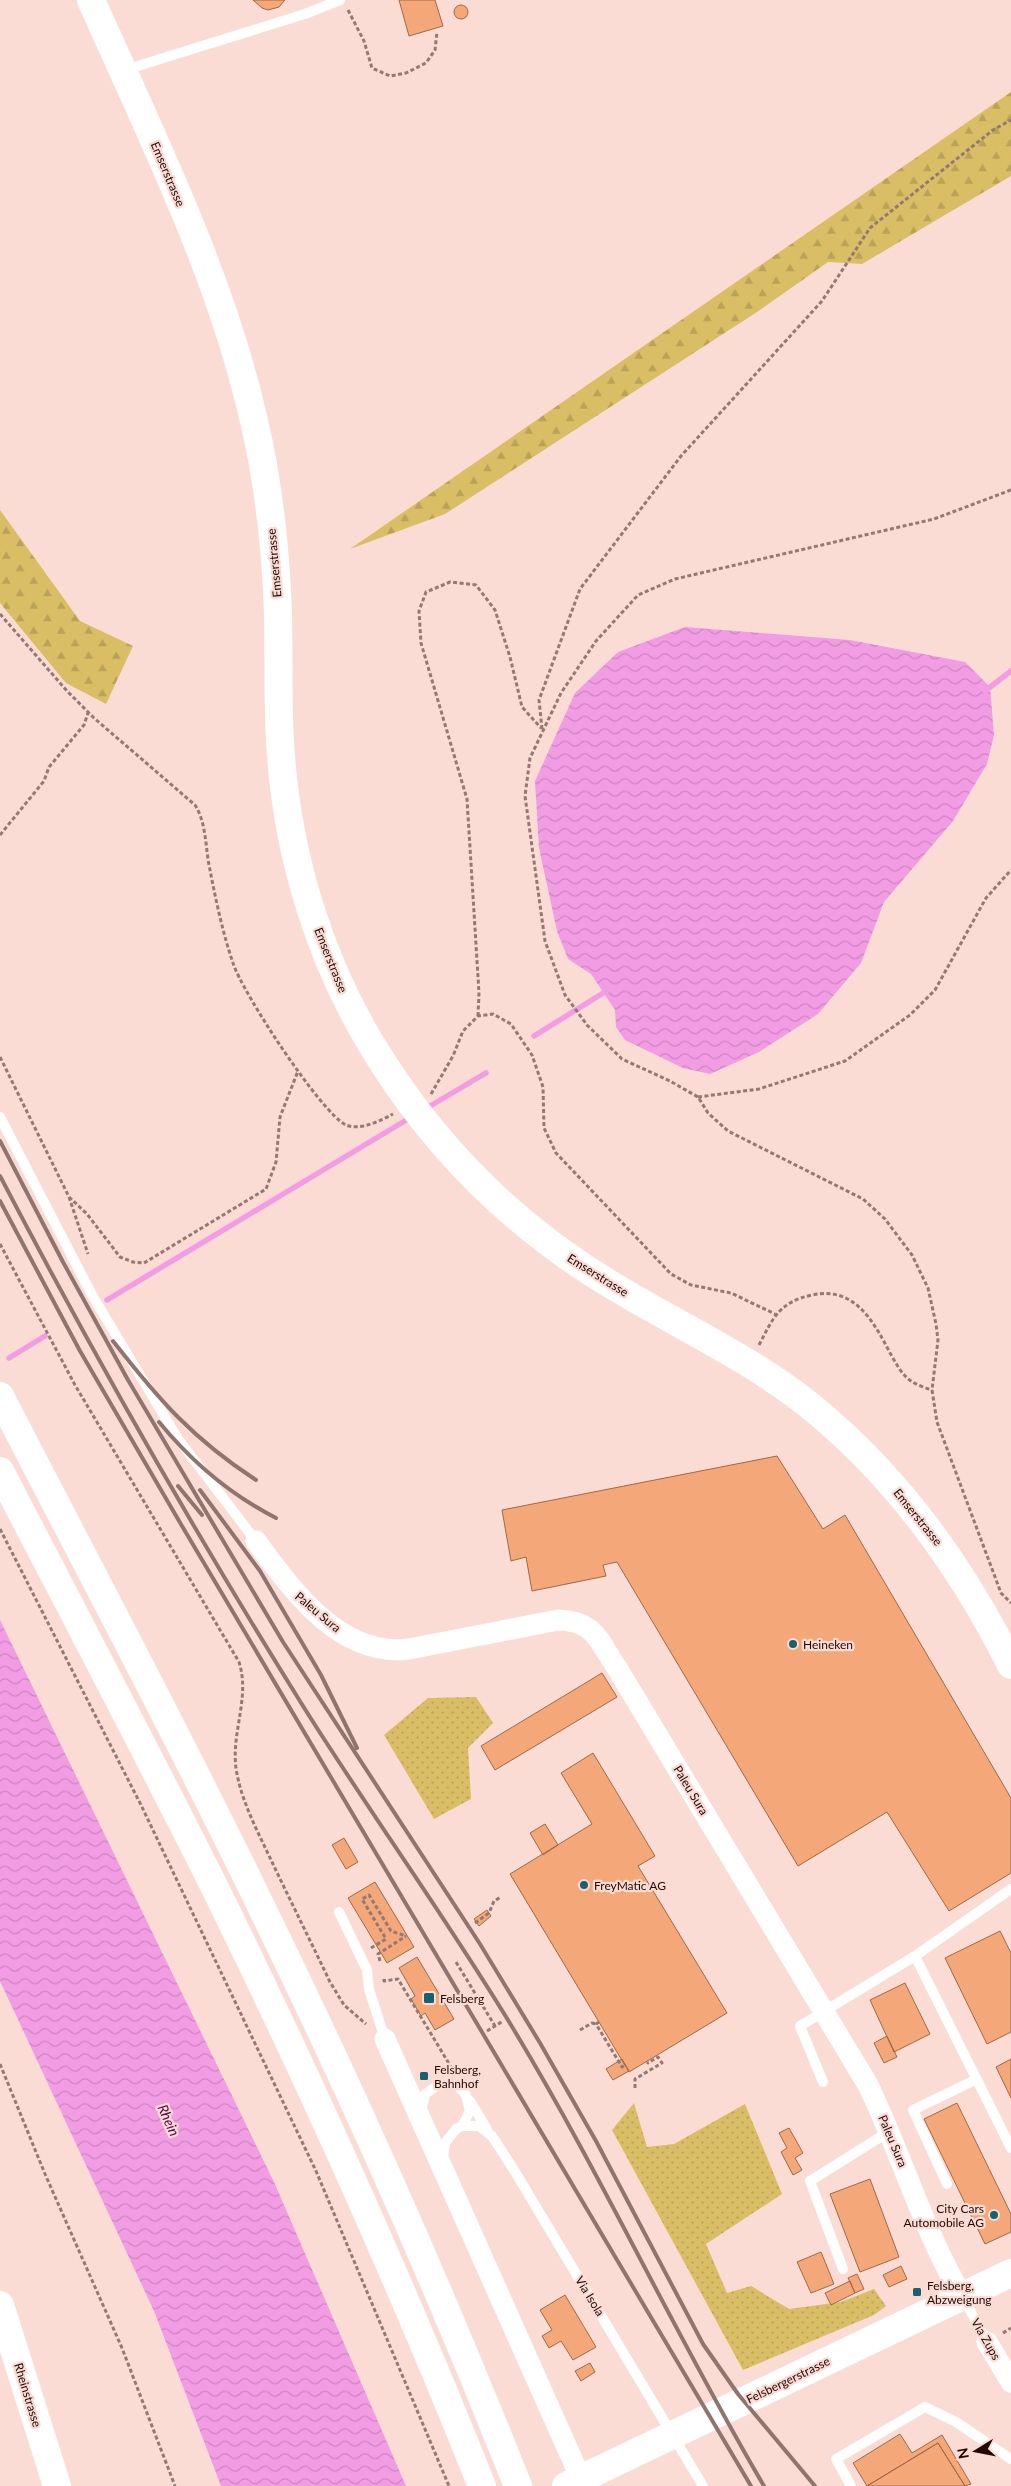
<svg xmlns="http://www.w3.org/2000/svg" width="1011" height="2486" font-family="Lato,sans-serif">
<defs>
<pattern id="grass-dots" width="8" height="8" patternUnits="userSpaceOnUse" patternTransform="scale(1.25)"><rect width="8" height="8" fill="#d9be66"/><path d="M2 2h.1M6 6h.1" fill="none" stroke="#baa257" stroke-width="1.8" stroke-linecap="round"/></pattern>
<pattern id="forest-firs" width="22" height="20" patternUnits="userSpaceOnUse" patternTransform="scale(1.25)"><rect width="22" height="20" fill="#d9be66"/><path d="M5 1l3.5 6h-7zM16 11l3.5 6h-7z" fill="#baa257"/></pattern>
<pattern id="water-waves" width="16" height="10" patternUnits="userSpaceOnUse" patternTransform="scale(1.25)"><rect width="16" height="10" fill="#f29ce4"/><path d="M0 5q4-4 8 0t8 0" fill="none" stroke="#cf85c2"/></pattern>
</defs>
<rect width="100%" height="100%" fill="#fbdcd5"/>
<path fill="url(#grass-dots)" d="M476,1697L493,1723L468,1748L471,1799L434,1819L384,1735L428,1698Z
M634,2103L647,2147L674,2144L745,2104L782,2194L706,2244L727,2293L751,2286L789,2309L841,2302L874,2289L886,2306L874,2315L743,2370L612,2130Z"/>
<path fill="url(#forest-firs)" d="M1011,92V176L862,264L828,262L757,312L445,514L350,549Z
M0,510L80,621L133,646L106,704L66,683L0,603Z"/>
<path fill="url(#water-waves)" d="M685,627L850,640L965,662L990,687L994,735L987,764L953,821L884,902L861,963L818,1014L759,1052L710,1074L683,1068L625,1040L616,1027L615,1010L591,974L568,959L557,931L539,848L535,781L575,693L618,652Z
M0,1620L274,2182L406,2486H221L154,2311L0,1981Z"/>
<g fill="none" stroke-linecap="round" stroke-linejoin="round">
<path stroke="#f29ce4" stroke-width="5.5" d="M985,691L1011,671
M534,1036L608,990
M425,1109L486,1073
M107,1300L413,1116
M9,1358L45,1336"/>
</g>
<path fill="#f4a879" stroke="#a16945" d="M253,0H285L279,7L268,10L262,8Z
M399,0H435L443,26L409,36Z
M454 12a7 7 0 1 1 14 0a7 7 0 1 1-14 0Z
M777,1456L823,1529L845,1515L1011,1798V1873L949,1911L887,1812L798,1866L617,1562L603,1565L606,1576L532,1591L526,1557L511,1561L502,1510Z
M602,1673L617,1697L495,1770L481,1746Z
M593,1753L655,1856L638,1866L727,2013L629,2072L510,1874L592,1824L561,1773Z
M545,1824L558,1845L543,1855L530,1833Z
M344,1838L358,1862L346,1869L332,1845Z
M375,1882L414,1947L387,1963L348,1898Z
M487,1910L491,1916L479,1926L474,1919Z
M1000,1931L1011,1953V2032L987,2044L945,1958Z
M417,1957L454,2019L435,2030L425,2013L421,2016L411,1999L415,1996L399,1968Z
M905,1983L930,2034L894,2052L870,2000Z
M887,2036L897,2057L884,2063L874,2043Z
M622,2059L629,2071L613,2080L606,2069Z
M1011,2059V2098L996,2067Z
M957,2103L1011,2214V2232L985,2244L924,2119Z
M789,2128L803,2153L795,2158L802,2170L793,2175L781,2152L787,2148L779,2133Z
M870,2179L899,2257L860,2272L830,2194Z
M821,2252L834,2284L811,2293L797,2262Z
M901,2266L907,2279L889,2287L883,2275Z
M857,2274L864,2289L855,2293L848,2278Z
M850,2281L855,2293L831,2305L825,2293Z
M565,2295L596,2347L573,2360L561,2341L549,2348L542,2336L552,2330L540,2310Z
M590,2363L595,2372L581,2381L575,2371Z
M900,2434L912,2453L942,2435L971,2484L965,2486L938,2443L867,2486L853,2463Z
M938,2443L965,2486H867Z"/>
<g fill="none" stroke-linecap="round" stroke-linejoin="round">
<path stroke="#947873" stroke-width="3" stroke-dasharray="4 2.5" stroke-linecap="butt" d="M348,10L364,41L372,68L390,76L406,73L426,63L435,50L437,32
M1011,490L934,519L675,579L638,595L596,641L561,693L530,758L525,796L545,941L565,995L587,1025L622,1059L670,1081L698,1097L708,1113L728,1131L863,1199L885,1219L912,1255L928,1288L936,1324L938,1340L932,1390L937,1422L1001,1593L1011,1603
M0,614L67,691L94,718L195,805C207,824 205,848 210,870C216,901 223,934 233,963C242,992 321,1113 346,1125C360,1131 380,1121 393,1114
M542,729L539,700L580,589L681,456L822,301L870,228L993,130L1011,120
M0,835L44,781L49,767L84,725L88,713
M478,1016L479,993L467,799L421,643L419,611L426,592L450,582L476,585L495,610L510,657L522,707L541,728
M0,1057L69,1197L88,1254
M431,1094L453,1056L463,1031L478,1016L493,1014L511,1024L532,1055L543,1087L544,1128L556,1153L671,1274L691,1285L731,1293L775,1314
M698,1097L759,1089L845,1061L910,1015L935,990L986,898L1011,870
M69,1197L87,1214L120,1257L133,1262L144,1263L266,1189L276,1162L280,1117L298,1071
M0,1244L75,1385L239,1662C251,1699 229,1736 237,1774C243,1805 259,1834 272,1862C291,1902 311,1942 330,1982L344,2005L366,2024
M759,1345C773,1318 779,1302 812,1295C854,1286 873,1320 890,1353C896,1363 901,1374 911,1381C917,1385 925,1388 932,1390
M0,1529L141,1805L316,2171L449,2486
M475,1923L489,1913L494,1901L501,1897
M371,1948L386,1939L362,1899L369,1895L391,1931L406,1936
M380,1961L378,1954L406,1936
M456,1962L495,2026
M384,1979V1981L398,1979L454,2072
M599,2022L596,2024L622,2067L625,2065
M580,2030L592,2023L596,2024
M487,2031L503,2021
M0,2064L45,2174L122,2348L175,2486
M635,2088V2079L662,2063L658,2057L648,2063L647,2062
M1003,2333L1011,2328"/>
<path stroke="#fff" stroke-width="10" d="M125,70L305,14L340,0
M0,1117L92,1295L178,1439L256,1541
M339,1912L367,1970L369,1989L385,2039
M915,1956L1011,1889
M823,2082L800,2026L915,1956L1011,2148
M470,2101L487,2129
M421,2112L425,2094L438,2085H457L466,2095L470,2111L462,2126L456,2129L445,2143L443,2157
M462,2126H479L492,2136L514,2170L703,2486
M947,2184L913,2110L977,2079
M843,2269L810,2181L890,2131
M963,2297L987,2342
M851,2486L836,2459L925,2407L956,2422L1011,2459"/>
<path stroke="#fff" stroke-width="21" d="M256,1541C292,1590 340,1658 409,1649L558,1620C595,1621 598,1640 617,1668L868,2085C902,2155 923,2230 962,2296
M385,2039L581,2479
M987,2342L1011,2382"/>
<path stroke="#fff" stroke-width="28" d="M0,2305L57,2486
M566,2486L1011,2273"/>
<path stroke="#fff" stroke-width="28" d="M91,0C152,137 221,275 254,421C267,476 274,534 277,591C280,641 277,691 280,741C286,854 321,968 383,1063C444,1158 524,1234 620,1290C684,1328 751,1359 809,1405C897,1476 961,1565 1011,1665"/>
<path stroke="#fff" stroke-width="28" d="M0,1396C86,1563 175,1729 257,1898C352,2091 439,2287 518,2486
M0,1471C72,1610 145,1748 215,1888C311,2083 401,2283 482,2486"/>
<path stroke="#90756f" stroke-width="4" d="M0,1141L63,1262L128,1380L283,1642L480,1944L540,2043L596,2141L703,2344L738,2394L815,2486
M0,1176C94,1356 195,1533 303,1706C370,1813 445,1916 511,2025C602,2175 675,2335 764,2486
M0,1201L80,1351L182,1526L751,2486
M113,1341C159,1400 193,1439 256,1480
M159,1422C191,1461 231,1495 276,1518
M178,1486L202,1515
M200,1490L260,1571L321,1675L357,1748"/>
</g>
<g fill="#18626f" stroke="#fbdcd5" stroke-width="2">
<circle cx="793" cy="1644" r="5"/>
<circle cx="584" cy="1885" r="5"/>
<rect x="423" y="1992" width="12" height="12" rx="2.5"/>
<rect x="419" y="2071" width="10" height="10" rx="2.5"/>
<circle cx="994" cy="2215" r="5"/>
<rect x="912" y="2287" width="10" height="10" rx="2.5"/>
</g>
<g text-anchor="middle" dominant-baseline="central" stroke-width="4.5" stroke-linejoin="round" paint-order="stroke">
<g font-size="12" fill="#210905" stroke="#fbdcd5">
<text transform="translate(168 174) rotate(67)">Emserstrasse</text>
<text transform="translate(274 563) rotate(-95)">Emserstrasse</text>
<text transform="translate(331 960) rotate(68)">Emserstrasse</text>
<text transform="translate(598 1275) rotate(32)">Emserstrasse</text>
<text transform="translate(918 1517) rotate(51)">Emserstrasse</text>
<text transform="translate(318 1612) rotate(40)">Paleu Sura</text>
<text transform="translate(691 1790) rotate(59)">Paleu Sura</text>
<text transform="translate(893 2141) rotate(67)">Paleu Sura</text>
<text transform="translate(590 2296) rotate(59)">Via Isola</text>
<text transform="translate(986 2339) rotate(60)">Via Zups</text>
<text transform="translate(788 2380) rotate(-26)">Felsbergerstrasse</text>
<text transform="translate(28 2395) rotate(73)">Rheinstrasse</text>
</g>
<g font-size="12" fill="#210905" stroke="#fbdcd5" text-anchor="start">
<text x="803" y="1644">Heineken</text>
<text x="594" y="1885">FreyMatic AG</text>
<text x="440" y="1998">Felsberg</text>
<text x="434" y="2069">Felsberg,<tspan x="434" dy="14">Bahnhof</tspan></text>
<text x="984" y="2208" text-anchor="end">City Cars<tspan x="984" dy="14">Automobile AG</tspan></text>
<text x="927" y="2285">Felsberg,<tspan x="927" dy="14">Abzweigung</tspan></text>
</g>
<g font-size="14" font-style="italic" fill="#53054d" stroke="#fbdcd5">
<text transform="translate(169 2120) rotate(66)">Rhein</text>
</g>
</g>
<g transform="translate(976 2451) rotate(260)" stroke="#fbdcd5" stroke-width="4" paint-order="stroke">
<path d="M0-4L9 19L0 12L-9 19Z" fill="#210905"/>
<text y="-8" font-size="14" font-weight="bold" text-anchor="middle" fill="#210905">N</text>
</g>
</svg>
